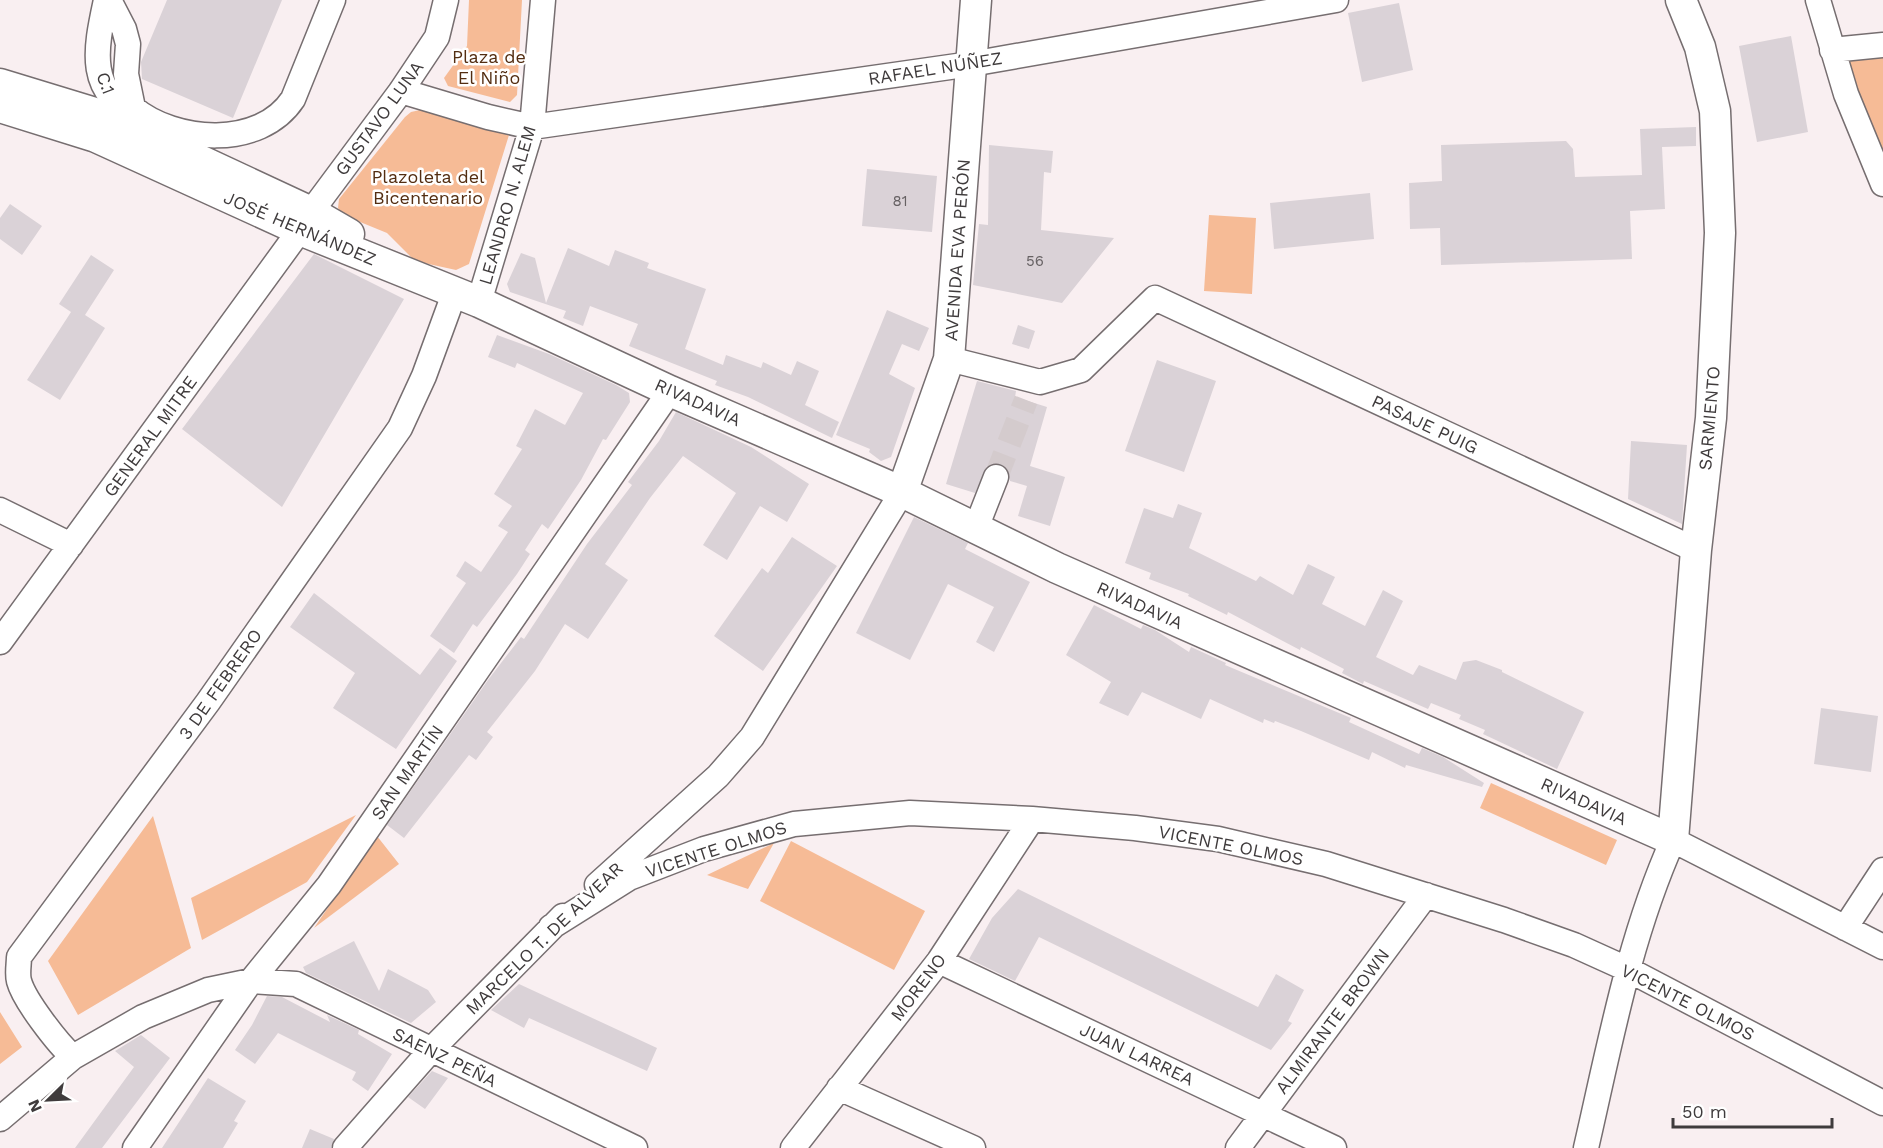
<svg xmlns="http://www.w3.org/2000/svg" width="1883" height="1148" font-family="'Work Sans',sans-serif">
<rect width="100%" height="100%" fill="#f9eff1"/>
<path fill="#f6bb96" d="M469,0H522L517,95L510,102L448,86L444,78L467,46Z
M1883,44V184L1832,50Z
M420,110L509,135L469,264L456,270L415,261L387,233L343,215L338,208L339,199L405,117L411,112Z
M1209,215L1256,218L1252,294L1204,291Z
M1491,783L1617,840L1606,865L1480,808Z
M356,815L307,882L202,940L191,898Z
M153,816L191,948L78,1015L48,961Z
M377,836L399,864L314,928Z
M791,841L925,911L894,970L760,901Z
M774,843L748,889L707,875Z
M0,1012L22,1047L0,1064Z"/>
<path fill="#dad2d7" d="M167,0H282L233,118L142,79L141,62Z
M1399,3L1413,70L1362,82L1348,13Z
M1791,36L1808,132L1757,142L1739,46Z
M1696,127V146L1662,147L1665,209L1630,211L1632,259L1441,265L1440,228L1410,229L1409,183L1442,181L1441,145L1566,141L1573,149L1575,177L1642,175L1640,129Z
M989,145L1053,151L1051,173L1044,172L1041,230L1114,238L1062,303L973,285L979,224L988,225Z
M867,169L937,176L932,232L862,226Z
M1370,193L1374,239L1274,249L1270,203Z
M10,204L42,226L22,255L0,239V218Z
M568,248L609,266L615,250L649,263L647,268L706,289L685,349L723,365L726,355L761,368L763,362L791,375L797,361L819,371L805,405L839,422L832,438L748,397L715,385L717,381L629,346L638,324L590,306L583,326L563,318L566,311L510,292L507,284L521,253L535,258L546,303Z
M314,254L404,299L282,507L182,429Z
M91,255L114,270L85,315L105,328L60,400L27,380L71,312L59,304Z
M887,310L929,328L919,351L902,344L889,374L915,388L891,457L881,461L869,452L870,449L836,435Z
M1018,325L1035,331L1029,349L1012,344Z
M497,335L549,354L616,385L629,393L630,402L606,440L603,439L581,480L548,529L542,524L525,550L530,554L517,574L477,627L473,624L454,653L430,636L466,583L456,576L465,561L481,572L508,532L498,526L512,506L494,494L522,449L516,446L535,409L565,425L583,393L517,363L515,368L488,357Z
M1157,360L1216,381L1184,472L1125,451Z
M977,381L1016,391L1015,397L1047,407L1030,466L1065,477L1050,526L1018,516L1027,486L1010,481L1007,469L1001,464L987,466L975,493L946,484Z
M676,412L751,447L809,484L787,522L760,506L727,560L703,545L736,493L683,456L650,498L605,564L628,580L588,639L565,624L535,671L487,732L493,737L476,760L469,755L404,838L387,825L488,680L521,637L524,639L587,544L632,485L628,482L659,441Z
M1631,441L1687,445L1682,524L1628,499Z
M1178,504L1202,513L1189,548L1256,581L1260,576L1293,595L1308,564L1335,577L1322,604L1365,626L1383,590L1403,601L1376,657L1413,675L1419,665L1456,680L1463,662L1476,660L1502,670V672L1584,712L1557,769L1483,734L1485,730L1459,719L1461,715L1431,703L1428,709L1364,681L1363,684L1342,673L1344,669L1301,647L1300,650L1228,612L1227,615L1188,596L1189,594L1149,579L1151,573L1125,563L1144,508L1173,518Z
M914,517L968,543L965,549L1030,582L994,652L976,642L994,607L948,584L910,660L856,633Z
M792,537L837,566L763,671L714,636L762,568L768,573Z
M314,593L420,675L440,648L457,661L396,749L333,708L355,673L290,627Z
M1094,605L1141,629L1143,625L1155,630L1189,652L1191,647L1226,663L1225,665L1351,718L1349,722L1419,754L1422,748L1443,757L1484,783L1482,787L1406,765L1405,768L1372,752L1369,760L1301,731L1275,721L1274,723L1264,719L1263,723L1210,699L1201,719L1142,692L1128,716L1099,703L1111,682L1066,655Z
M1821,708L1878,716L1871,772L1814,764Z
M1018,889L1258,1007L1276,974L1304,990L1288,1021L1292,1023L1271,1050L1039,937L1015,981L969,959L992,918Z
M354,941L379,991L388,969L428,990L436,1002L411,1023L306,973L303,967Z
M519,984L657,1048L647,1071L529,1018L524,1028L491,1010Z
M267,996L282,997L330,1022L327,1015L359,1030L358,1034L392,1054L368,1091L352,1080L356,1072L278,1033L255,1064L235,1050L252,1025Z
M141,1035L170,1058L102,1148H75L134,1067L115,1051Z
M432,1071L448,1078L425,1109L408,1097Z
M208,1078L246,1101L234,1121L238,1123L223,1148H162Z
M310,1129L334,1139L331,1148H302Z"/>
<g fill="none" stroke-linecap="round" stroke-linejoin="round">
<path stroke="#d4cbcd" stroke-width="24" stroke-dasharray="24 12" stroke-linecap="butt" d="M996,477L1026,400"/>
<defs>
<path id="minor" d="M106,0C95,51 86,93 141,118
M109,0L124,29L128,44L126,74L133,108C175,143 260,149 293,99L333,0
M1818,0L1846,94L1883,184
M1832,50L1883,45
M401,91L488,117L532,127L971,64L1336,0
M479,302L532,127L543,0
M949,359L1040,382L1081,370L1155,298L1696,550
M0,510L71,545
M976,528L996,477
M0,642L300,230L311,212L401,91L437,37L446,0
M597,885L718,776L752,737L902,492
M551,927L629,878L704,849L794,824L910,813L1032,819L1135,828L1218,839L1326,864L1504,920L1574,945L1627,969L1883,1103
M1845,928L1883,870
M939,961L1334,1148
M73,1057C58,1044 24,1000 19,981C17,974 19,964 19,957L208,702L400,428L424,376L454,294
M839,1088L973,1148
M0,1119L73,1057L143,1017L208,990L251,981L296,984L635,1148
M135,1148L251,981L329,885L670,391
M345,1148L431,1050L563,916
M793,1148L939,961L1032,819
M1238,1148L1426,895
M1586,1148C1610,1044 1629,938 1673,840L1883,947"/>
<path id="major" d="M0,84L105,116L311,212L349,234
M0,107L96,137L300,230L479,302L670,391L902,492L1057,568L1673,840L1696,550L1711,418L1720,233L1715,111L1700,47L1681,0
M902,492L949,359L976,0"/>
</defs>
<use href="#minor" stroke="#766e70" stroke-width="27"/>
<use href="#major" stroke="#766e70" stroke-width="33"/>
<use href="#minor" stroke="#fff" stroke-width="24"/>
<use href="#major" stroke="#fff" stroke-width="30"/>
</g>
<g text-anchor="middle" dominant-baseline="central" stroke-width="5" stroke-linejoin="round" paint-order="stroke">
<g font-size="15" fill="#666163">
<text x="900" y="201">81</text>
<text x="1035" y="261">56</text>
</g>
<g font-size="18" fill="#532d11" stroke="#fff">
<text x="489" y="56">Plaza de<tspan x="489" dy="21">El Niño</tspan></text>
<text x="428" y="176">Plazoleta del<tspan x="428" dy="21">Bicentenario</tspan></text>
</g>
<g font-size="18" fill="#3f3b3c" stroke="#fff">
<text transform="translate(935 68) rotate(-9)">RAFAEL NÚÑEZ</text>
<text transform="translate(106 83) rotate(69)">C.1</text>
<text transform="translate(379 118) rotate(-54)">GUSTAVO LUNA</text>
<text transform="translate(507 205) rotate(-74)">LEANDRO N. ALEM</text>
<text transform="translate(300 228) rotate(23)">JOSÉ HERNÁNDEZ</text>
<text transform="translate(957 250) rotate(-86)">AVENIDA EVA PERÓN</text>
<text transform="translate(698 402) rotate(24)">RIVADAVIA</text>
<text transform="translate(1709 418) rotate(-85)">SARMIENTO</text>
<text transform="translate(1425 424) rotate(25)">PASAJE PUIG</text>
<text transform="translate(150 436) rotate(-54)">GENERAL MITRE</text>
<text transform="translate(1140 605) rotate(24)">RIVADAVIA</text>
<text transform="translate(220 684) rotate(-55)">3 DE FEBRERO</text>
<text transform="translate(407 772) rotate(-55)">SAN MARTÍN</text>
<text transform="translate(1584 801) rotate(24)">RIVADAVIA</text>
<text transform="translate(1231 845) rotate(11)">VICENTE OLMOS</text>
<text transform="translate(716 849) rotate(-18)">VICENTE OLMOS</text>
<text transform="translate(544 938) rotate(-44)">MARCELO T. DE ALVEAR</text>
<text transform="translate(918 987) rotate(-53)">MORENO</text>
<text transform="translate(1688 1002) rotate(27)">VICENTE OLMOS</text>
<text transform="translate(1332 1021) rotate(-53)">ALMIRANTE BROWN</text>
<text transform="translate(1137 1054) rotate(25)">JUAN LARREA</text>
<text transform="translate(445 1057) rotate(26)">SAENZ PEÑA</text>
</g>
</g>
<g transform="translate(48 1100) rotate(246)" stroke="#ffffff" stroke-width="4.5" paint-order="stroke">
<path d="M0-4.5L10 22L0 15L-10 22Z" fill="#3f3b3c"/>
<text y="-9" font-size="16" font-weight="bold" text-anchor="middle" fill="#3f3b3c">N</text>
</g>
<path d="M1673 1118v9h159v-9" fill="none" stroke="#3f3b3c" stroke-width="3"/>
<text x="1682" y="1118" font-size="18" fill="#3f3b3c" stroke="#ffffff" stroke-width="4.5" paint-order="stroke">50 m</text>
</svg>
